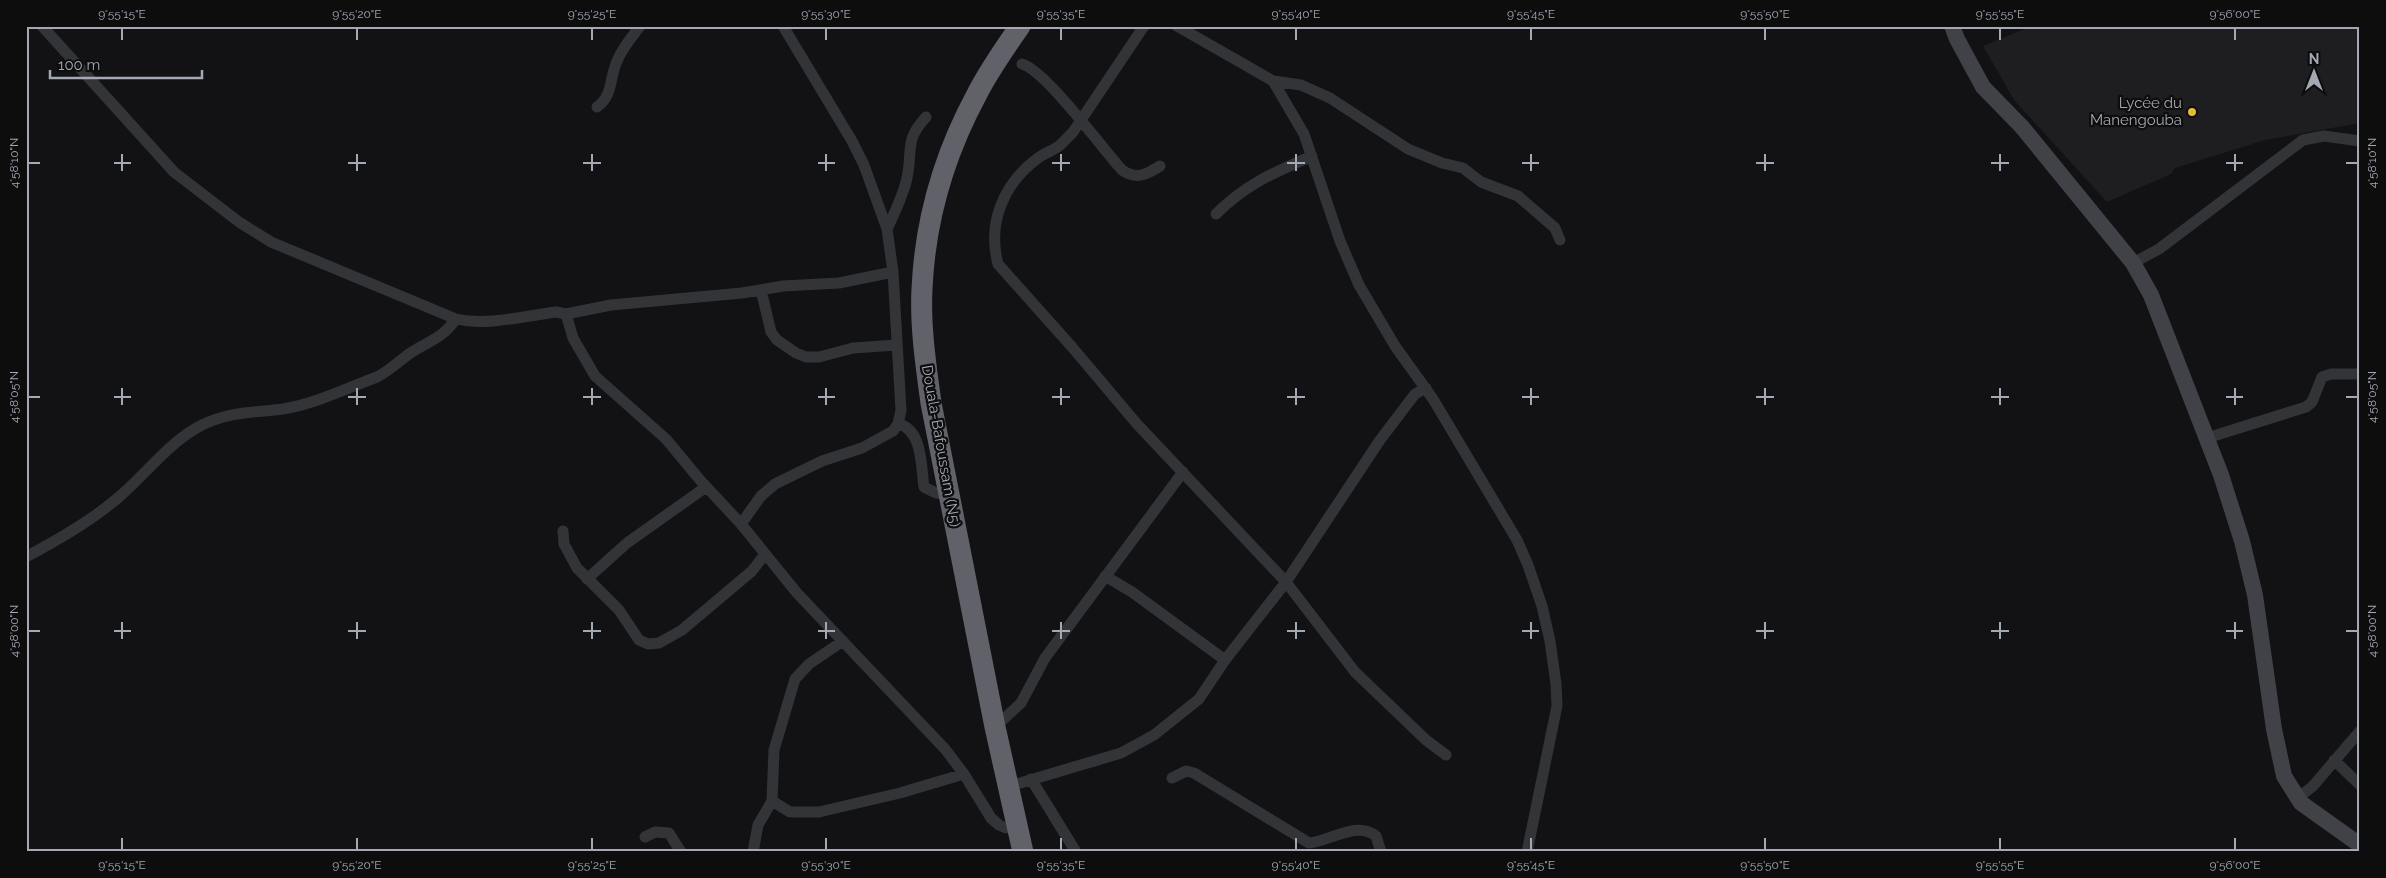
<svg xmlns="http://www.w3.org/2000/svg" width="2386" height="878" font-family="Raleway,sans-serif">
<rect width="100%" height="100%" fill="#121214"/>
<path fill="#1e1e20" d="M2032,26H2360V123L2265,140L2175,168L2171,174L2107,202L2014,100L1983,46Z"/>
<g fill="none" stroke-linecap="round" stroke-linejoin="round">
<path stroke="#333438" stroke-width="11" d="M42,26L174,172L239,222L271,242L456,319C488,326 524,316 556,312L566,314L573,338L595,376L666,439L700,480L741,524L797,593L945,749L964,774L991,818L999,825L1006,828L1018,827
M1144,26L1073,132C1068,137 1064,142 1059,146C1052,151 1045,153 1038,158C1004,183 987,222 998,264L1072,347L1137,424L1286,582L1355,672L1426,740L1446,755
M1177,26L1273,81L1301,85L1330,98L1408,149L1442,163L1463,168L1481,182L1518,196L1555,228L1560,240
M1022,64C1045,70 1102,148 1122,170C1136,180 1146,175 1160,166
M1273,81L1304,134L1340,241L1359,285L1395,346L1433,399L1517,540L1528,565L1542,606L1550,641L1556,684L1557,706L1527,852
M597,107C614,95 609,76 618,59C623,47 632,37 640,26
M1216,214C1246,184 1273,173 1312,156
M887,229C895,212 903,196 907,178C913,149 904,141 926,117
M2133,263L2159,249L2303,140L2324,136L2360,141
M761,290L771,332L777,340L796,353L806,357H819L853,348L896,345
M566,314L611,305L742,293L783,286L839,283L893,272
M898,424C923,429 921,468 924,487L936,493L951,495
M2207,438L2306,407L2312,402L2322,377L2331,374H2360
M741,524L761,496L775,484L822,461L862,448L893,431L898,424L901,410L893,272L887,229L864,165L852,141L783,26
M563,531L564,544L577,568L619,610L639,640L648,644L659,643L682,630L752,571L765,554
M26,557C59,539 91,521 119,497C146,474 170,441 202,425C231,411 253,413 283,409C315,404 347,388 377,377C389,371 398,362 409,354C429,340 440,341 456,319
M1105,576L1132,592L1225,660
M587,579L627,543L706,487
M995,727L1021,703L1045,658L1183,472
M2334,760L2360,785
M1172,778L1186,771L1194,773L1309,843C1329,842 1356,820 1376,836L1381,852
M1031,779L1076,852
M1010,786L1121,753L1154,735L1199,699L1225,660L1286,582L1380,440L1415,394L1426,388
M2298,798L2313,786L2360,731
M772,801L790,812H819L900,793L964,774
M645,837L655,832L669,833L681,852
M753,852L758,825L772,801L774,750L795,679L809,664L843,641"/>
<path stroke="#414248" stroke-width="16" d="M1952,26L1957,39L1983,87L2022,127L2133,263L2151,295L2221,475L2242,541L2255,595L2274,729L2284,776L2301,803L2360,845"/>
<path stroke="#606169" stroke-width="21" d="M1020,26C1005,48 989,70 977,94C944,155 925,220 922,289C920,326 926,366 931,403L995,727L1023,852"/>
</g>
<path fill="none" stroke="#a4a8b3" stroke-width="2" d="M122,28V40M357,28V40M592,28V40M826,28V40M1061,28V40M1296,28V40M1531,28V40M1765,28V40M2000,28V40M2235,28V40M122,154V171M357,154V171M592,154V171M826,154V171M1061,154V171M1296,154V171M1531,154V171M1765,154V171M2000,154V171M2235,154V171M28,163H40M114,163H131M348,163H366M583,163H601M818,163H835M1052,163H1070M1287,163H1305M1522,163H1539M1756,163H1774M1991,163H2009M2226,163H2243M2346,163H2358M122,388V405M357,388V405M592,388V405M826,388V405M1061,388V405M1296,388V405M1531,388V405M1765,388V405M2000,388V405M2235,388V405M28,397H40M114,397H131M348,397H366M583,397H601M818,397H835M1052,397H1070M1287,397H1305M1522,397H1539M1756,397H1774M1991,397H2009M2226,397H2243M2346,397H2358M122,622V639M357,622V639M592,622V639M826,622V639M1061,622V639M1296,622V639M1531,622V639M1765,622V639M2000,622V639M2235,622V639M28,631H40M114,631H131M348,631H366M583,631H601M818,631H835M1052,631H1070M1287,631H1305M1522,631H1539M1756,631H1774M1991,631H2009M2226,631H2243M2346,631H2358M122,838V850M357,838V850M592,838V850M826,838V850M1061,838V850M1296,838V850M1531,838V850M1765,838V850M2000,838V850M2235,838V850"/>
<circle fill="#e5bb38" stroke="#0d0d0e" stroke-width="2" cx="2192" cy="112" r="5"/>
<g text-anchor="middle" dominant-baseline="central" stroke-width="4.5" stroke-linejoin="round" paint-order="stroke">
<g font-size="15" fill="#a4a8b3" stroke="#0d0d0e" text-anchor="end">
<text x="2182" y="103">Lycée du<tspan x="2182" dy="17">Manengouba</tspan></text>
</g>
<g font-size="15" fill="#a4a8b3" stroke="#0d0d0e">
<text transform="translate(941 446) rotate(80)">Douala-Bafoussam (N5)</text>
</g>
</g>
<rect width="2386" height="878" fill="none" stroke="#0d0d0e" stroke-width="55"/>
<g transform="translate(2314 72)" stroke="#0d0d0e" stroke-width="4" paint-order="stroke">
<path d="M0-4L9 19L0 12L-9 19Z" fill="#a4a8b3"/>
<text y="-8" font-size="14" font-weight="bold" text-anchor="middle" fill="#a4a8b3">N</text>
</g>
<path d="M50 70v8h152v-8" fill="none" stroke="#a4a8b3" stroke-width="2.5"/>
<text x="58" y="70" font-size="15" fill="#a4a8b3" stroke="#0d0d0e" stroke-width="4" paint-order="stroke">100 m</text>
<rect x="28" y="28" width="2330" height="822" fill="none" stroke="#a4a8b3" stroke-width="2"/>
<g font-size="12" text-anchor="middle" fill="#a4a8b3">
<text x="122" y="18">9°55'15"E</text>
<text x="357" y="18">9°55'20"E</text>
<text x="592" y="18">9°55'25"E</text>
<text x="826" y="18">9°55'30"E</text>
<text x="1061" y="18">9°55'35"E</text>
<text x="1296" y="18">9°55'40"E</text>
<text x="1531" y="18">9°55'45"E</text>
<text x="1765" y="18">9°55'50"E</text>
<text x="2000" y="18">9°55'55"E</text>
<text x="2235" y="18">9°56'00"E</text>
<text transform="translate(14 163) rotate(-90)" y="4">4°58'10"N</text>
<text transform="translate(2372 163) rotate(-90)" y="4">4°58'10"N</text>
<text transform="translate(14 397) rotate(-90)" y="4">4°58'05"N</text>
<text transform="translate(2372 397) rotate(-90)" y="4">4°58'05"N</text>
<text transform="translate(14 631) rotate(-90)" y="4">4°58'00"N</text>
<text transform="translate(2372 631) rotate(-90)" y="4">4°58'00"N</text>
<text x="122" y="869">9°55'15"E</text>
<text x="357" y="869">9°55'20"E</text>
<text x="592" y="869">9°55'25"E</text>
<text x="826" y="869">9°55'30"E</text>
<text x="1061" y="869">9°55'35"E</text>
<text x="1296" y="869">9°55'40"E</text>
<text x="1531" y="869">9°55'45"E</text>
<text x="1765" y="869">9°55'50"E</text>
<text x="2000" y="869">9°55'55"E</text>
<text x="2235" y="869">9°56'00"E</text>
</g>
</svg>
